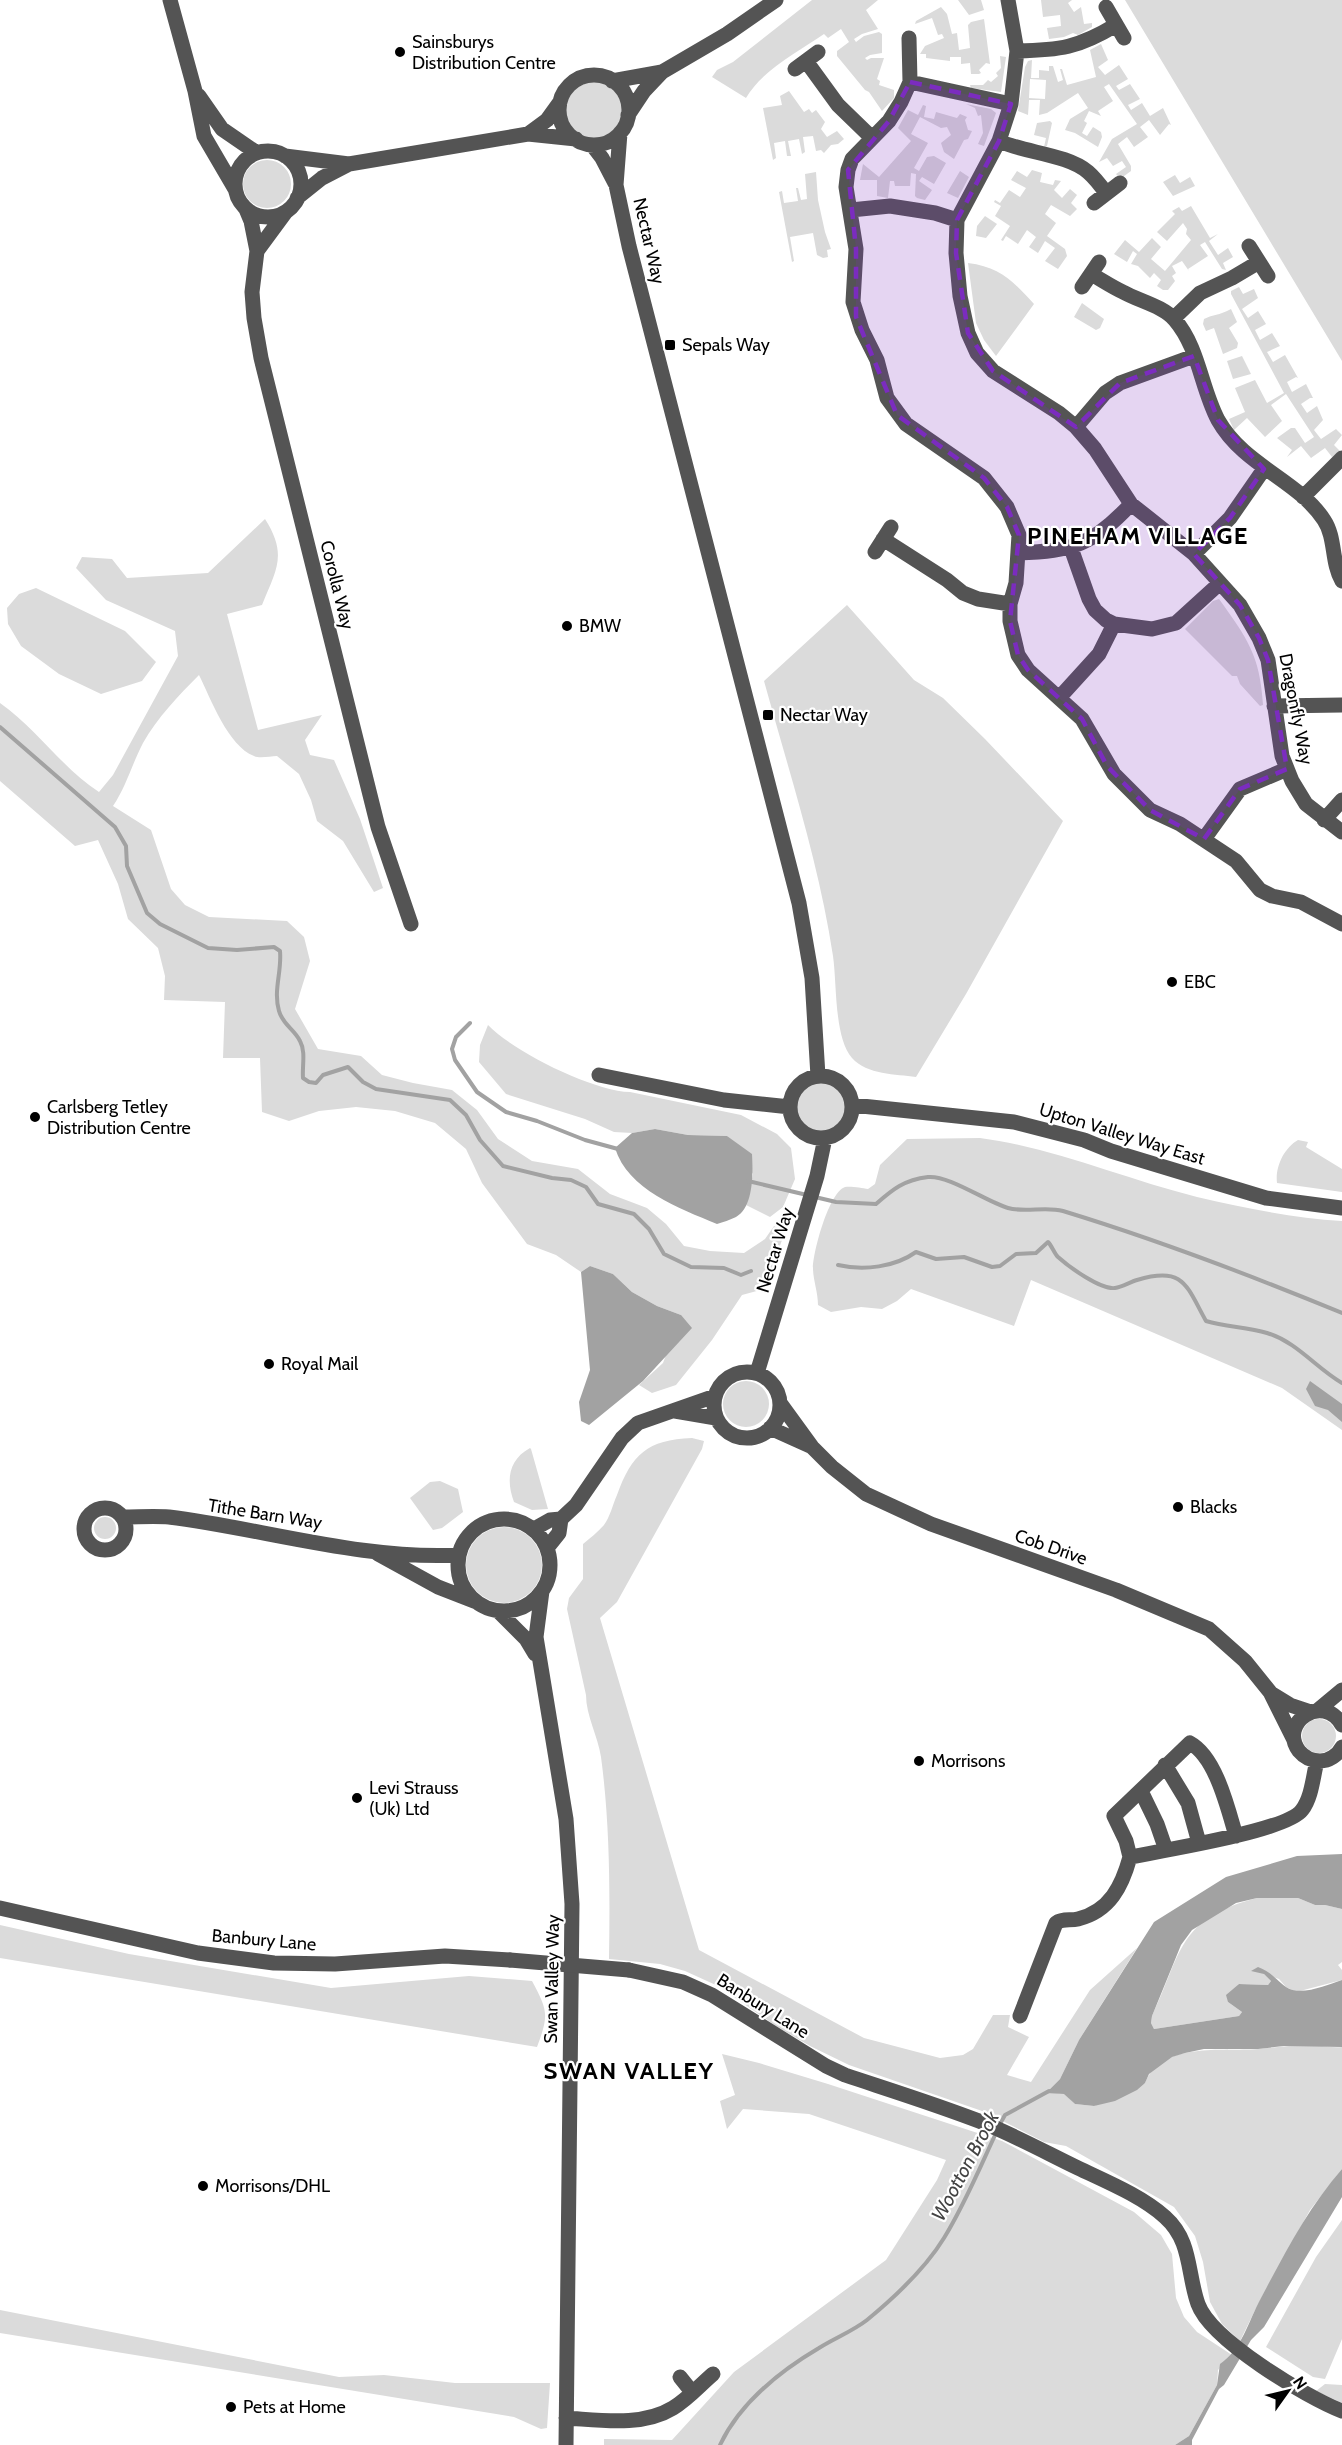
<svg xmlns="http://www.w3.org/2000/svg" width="1342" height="2445" font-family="Cabin,sans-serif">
<rect width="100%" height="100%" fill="#fff"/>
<path fill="#dbdbdb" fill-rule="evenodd" d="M812,0H878L866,10L878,29L862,34L854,39L856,42L864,36L879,32L882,34V53L870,55L865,58L867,60L871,58H884L877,79L880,81L879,85L894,90V98L882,111L869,92L865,90L837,56V51L849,42L841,29L828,38L824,34C798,52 762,70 746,98L712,77L717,70L733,62Z
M958,0H981L984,10L969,15Z
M1041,0H1072L1068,3L1074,12L1081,7L1084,24L1092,23V27L1078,35L1073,33L1064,37L1049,39L1047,28L1061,26L1060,15L1043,17Z
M1125,0H1342V361Z
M941,7L947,14L952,34L957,33L959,50L970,48L968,25L971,22L984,19L990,64L986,63L979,70L981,73L979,74H971L970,63L961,64V57H950V61L926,58V54H920L925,46L944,38L942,34L938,35L932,18L915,24L916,21Z
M1101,44L1108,60L1098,67L1105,75L1119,65L1128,79L1116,86L1119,90L1130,84L1140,99L1128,105L1131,110L1142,103L1150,116L1163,108L1171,125L1169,124L1160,135L1149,120L1140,127L1148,137L1134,147L1127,137L1118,144L1131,166V171L1120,179L1116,174L1126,167L1122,161L1113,166L1107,158L1099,162L1112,139L1137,124L1109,84L1104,87L1113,101L1098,111L1101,116L1089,111L1084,121L1087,123L1082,133L1087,136L1093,127L1101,132L1102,137L1098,147L1075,133L1065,130L1070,119L1088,108L1078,93L1047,113L1039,115L1040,100H1029L1028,115L1018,111L1025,67L1028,61L1032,60L1031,78H1039V70L1049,71V66H1053L1058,82L1063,80L1060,69H1062L1067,85L1096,77L1090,50ZM1030,79L1046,80L1045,99L1029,98Z
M1000,56L1006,57L1001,92L971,88L970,85H983L988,80L991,82L998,76L996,73L1001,68Z
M566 110a28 28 0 1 1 56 0a28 28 0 1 1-56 0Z
M789,91L804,112L809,109L812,113L816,110L825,122L821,129L827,137L837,131L844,139L838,144L831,145L824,153L821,150L816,151L813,136L803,137L805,152L802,154L799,139L788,141L791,156H787L785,141L774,143L776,158L773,160L763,108L782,105L780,96Z
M966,104L991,109L996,113L984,146L978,144L983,133L981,115L978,116L975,108Z
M923,105L926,106L924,117L934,119L936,112L957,118L960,114L967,117L965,120L968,130L972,131L968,139L964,140L954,159L944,152L941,143L951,135L947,127L941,128L920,117L911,134L928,143L914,168L919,171L927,157L934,156L946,163L934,184L922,177L919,181L932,190L925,200L917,198L915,196L916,174L911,173L910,186H895L894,181H890L888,198L877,196V180H860L863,164L879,177L911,141L898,128L908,110L918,115Z
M1050,121L1052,123L1047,146L1044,147L1046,138L1034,135L1037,123Z
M243 184a24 24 0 1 1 48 0a24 24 0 1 1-48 0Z
M1032,170L1042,173L1040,182L1053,185L1055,180L1061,181L1054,190L1062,198L1070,189L1077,195L1071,203L1077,209L1070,216L1051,205L1045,214L1056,223L1047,236L1065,249L1067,256L1058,269L1045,261L1055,248L1045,241L1038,253L1029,247L1036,237L1027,230L1018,244L1006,236L1003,241L1001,240L1010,226L995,216L1001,206L994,202L995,200L1000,203L1009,190L1020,197L1026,188L1011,180L1017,171L1027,177Z
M960,171L969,177L958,198L947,193Z
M816,172L818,200L825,232L831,249L827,250L828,257L823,258L817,255L813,233L790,237L794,261L792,262L779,192L782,191L784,203L798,201L796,188H798L801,200L807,199L805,174Z
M1175,175L1180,183L1190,177L1195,186L1173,196L1163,182Z
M1191,206L1210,238L1218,234L1209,241L1218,255L1228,248L1233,257L1223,263L1226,270L1222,269L1205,242L1200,245L1208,256L1188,269L1189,271L1182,261L1172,266L1176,273L1172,276L1175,281L1168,290H1163L1157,286L1161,280L1154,273L1150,278L1138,266L1131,264L1137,254L1133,251L1127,262L1114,254L1125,240L1139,252L1152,238L1161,247L1151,259L1165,271L1191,240L1186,234L1187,229L1183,223L1167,241L1157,232L1175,214L1172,211L1179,207L1182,211Z
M985,216L997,224L986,238L976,236L977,226Z
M968,263C1000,267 1013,281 1034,304L996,356L984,340L976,323Z
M1239,287L1243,294L1254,289L1258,298L1242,309L1248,318L1258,311L1266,324L1255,330L1260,340L1272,333L1280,346L1267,352L1273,362L1285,355L1298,378L1296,377L1287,382L1292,392L1306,384L1313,398H1310L1301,404L1307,413L1317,406L1323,420L1314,430L1321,439L1336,429L1342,435L1334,445L1340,451L1332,457L1325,448L1311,458L1301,446L1287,457L1292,450L1277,438L1291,428H1295L1305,443L1314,437L1286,394L1271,405L1282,421L1265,437L1247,418L1234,430L1229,419L1245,412L1235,388L1255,380L1267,403L1284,393L1231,294V291Z
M1082,303L1104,319L1100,328L1096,330L1074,317Z
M1231,309L1237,322L1229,328L1238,343L1237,348L1223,354L1214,328L1206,331L1203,324L1204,319C1214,314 1218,316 1231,309Z
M1242,356L1251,374L1233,379L1227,361Z
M265,519C288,555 276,570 262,605L227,614L258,730L322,715L305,740L310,755L334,760L360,819L383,888L374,892L343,841L317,821L311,800L299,774L277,756C270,756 260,759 254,756C228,746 211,699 199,675C179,695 157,718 143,743C132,764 126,787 113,806L151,830L171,889L185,905L209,917L287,921L304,937L310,961L295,1009L318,1049L361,1056L382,1075L413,1083L452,1090L477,1110L498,1139L532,1161L578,1169L610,1194L647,1208L666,1224L684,1246L710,1251L744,1253L765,1239L774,1226L785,1232L764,1289L742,1295L712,1340L676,1385L652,1393L639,1385L663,1363L681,1315L657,1306L632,1292L613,1274L590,1266L581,1272L556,1255L527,1244L482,1183L466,1149L435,1123L395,1111L356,1107L319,1111L289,1121L262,1112L260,1058H223L225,1002L164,1000L165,976L158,948L128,919L118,884L98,840L75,846L0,781V703C37,729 62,768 99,792L113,775L178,656L175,631L106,600L76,568L82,557L112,559L127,578L208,573Z
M36,588L125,631L156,662L142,681L101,694L59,674L21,646L8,624L7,608L19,594Z
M1219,599C1247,638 1260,655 1263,705L1260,706L1240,684L1237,676H1232L1185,629L1213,601Z
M847,605L914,680L943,698L985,739L1063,821L966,994L916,1077C896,1074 867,1075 852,1058C834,1038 837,983 833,956C819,863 789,772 764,681Z
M488,1025C514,1052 593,1091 630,1092L741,1115L777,1134L791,1148L795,1179L783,1207L770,1217L746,1205L753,1174L727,1136L688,1135L655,1129L632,1133L614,1132L585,1119L506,1094L479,1062L480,1045Z
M796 1106a25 25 0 1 1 50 0a25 25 0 1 1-50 0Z
M980,1138C1055,1148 1124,1179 1197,1197C1244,1208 1294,1218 1342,1221V1430L1282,1388L1031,1280L1014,1326L911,1289L897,1301L882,1309L861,1307L831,1312L818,1305C818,1292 813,1280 813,1268C813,1252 829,1192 845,1187C851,1186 862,1188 868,1189L875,1184L880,1165L907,1139Z
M1298,1140L1308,1142L1306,1147L1342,1169V1192L1277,1183C1275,1167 1284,1148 1298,1140Z
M723 1404a23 23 0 1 1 46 0a23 23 0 1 1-46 0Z
M692,1438L704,1441L702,1449L617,1602L600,1618L699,1950L864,2038L940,2058L963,2055L973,2049L993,2015H1010L1008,2027L1029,2037L1007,2075L1031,2082L1090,1990L1137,1948L1079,2040L1060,2079L1047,2092L1065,2094L1075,2104L1094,2106L1145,2083C1162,2041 1222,2052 1258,2049C1277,2047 1295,2045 1314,2045C1323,2046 1333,2048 1342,2047V2169L1310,2210L1257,2306L1240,2341L1222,2324L1210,2302L1203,2262L1195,2236L1174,2207L1066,2146L1044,2142L985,2112L849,2065L810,2046L776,2026L718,1986L685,1971L660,1964L609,1959C610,1891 610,1824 601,1757C598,1736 586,1716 586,1695L567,1609L569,1598L583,1579V1544C590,1538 598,1532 604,1525C610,1517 613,1504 617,1495C632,1454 647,1440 692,1438Z
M530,1448L531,1449L548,1509L532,1510L514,1502C506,1481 508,1460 530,1448Z
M440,1481L458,1489L463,1512L442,1528L433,1530L410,1498L430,1482Z
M94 1528a11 11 0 1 1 22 0a11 11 0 1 1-22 0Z
M466 1565a38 38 0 1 1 76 0a38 38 0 1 1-76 0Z
M1302 1736a17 17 0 1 1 34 0a17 17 0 1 1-34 0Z
M1257,1898H1298L1315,1905H1325L1342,1909V1962L1338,1965L1342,1970V1980L1296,1992L1286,1987L1279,1979L1264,1974L1271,1981L1268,1985L1239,1984L1228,2002L1242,2012L1239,2016L1154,2029L1151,2023L1152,2016C1182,1952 1178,1918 1257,1898Z
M0,1925L129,1954L331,1988L469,1976L532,1981C548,2011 549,2015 537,2047L0,1958Z
M722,2054L759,2063L828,2084L1002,2141L1134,2212L1161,2235L1172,2254L1176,2298L1184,2317L1197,2332L1232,2355L1218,2370L1217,2385L1189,2436L1175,2445H604V2439L672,2440L734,2372L886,2260L937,2180L946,2160L809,2114L743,2109L727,2129L720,2101L735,2095Z
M1342,2220V2339L1325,2379L1313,2377L1266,2347L1316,2257Z
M0,2310L339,2377L384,2375L455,2383H550L547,2428L541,2429L514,2417L0,2333Z
M1325,2384L1342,2385V2403L1316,2391Z"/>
<path fill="#a2a2a2" d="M655,1129L688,1135L727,1136L752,1154C753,1172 754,1207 736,1217C730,1220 723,1222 717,1224C679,1208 628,1190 615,1148L632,1133Z
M590,1266L613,1274L632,1292L657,1306L681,1315L692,1328L643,1381L589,1425L581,1421L579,1402L590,1370L581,1272Z
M1310,1381L1342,1404V1422L1328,1410L1315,1406L1306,1389Z
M1342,1854V1909L1325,1905H1315L1298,1898H1257L1236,1903L1192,1930L1181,1945L1152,2016L1151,2023L1154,2029L1239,2016L1242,2012L1228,2002L1226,1995L1239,1984L1268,1985L1271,1981L1264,1974L1251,1971L1258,1967C1273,1973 1274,1978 1286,1987C1300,1997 1327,1985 1342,1980V2047L1284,2046L1258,2049H1204L1185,2053L1172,2057L1149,2074L1145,2083L1137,2090L1115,2101L1094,2106L1075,2104L1064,2094L1046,2093L1060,2079L1079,2040L1154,1922L1226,1877L1297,1856Z
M1342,2169V2197L1264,2327L1251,2340L1224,2385L1219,2389L1192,2440V2445H1175L1189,2436L1217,2385L1220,2364C1242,2349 1248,2322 1261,2298C1285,2253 1308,2208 1342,2169Z"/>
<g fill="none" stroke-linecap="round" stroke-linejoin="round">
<path stroke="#a2a2a2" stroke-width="4" d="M0,727L115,827L126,846L127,866L147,913L160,924L208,948L237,950L274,947L280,951C282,972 273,990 279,1011C283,1025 294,1029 300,1041C306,1052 302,1066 303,1078L309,1082L316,1083L323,1075L348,1067L363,1082L376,1089L450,1100L466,1115L480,1140L503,1166L552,1178L571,1180L586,1187L598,1204L634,1214L649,1229L664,1254L691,1267L724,1268L741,1275L751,1271
M470,1023L456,1037L452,1049L455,1060L477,1092L506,1112L537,1121L585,1140L618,1149
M748,1181L807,1195
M815,1197L836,1202L876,1204C893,1189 904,1180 928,1177C949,1175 987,1202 1008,1208C1026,1213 1045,1206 1063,1211C1158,1240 1250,1275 1342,1313
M838,1265C864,1271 895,1267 916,1252L936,1259L964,1257L992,1267L1000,1266L1016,1254L1036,1253L1048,1242C1052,1246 1054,1253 1058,1257C1069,1267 1101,1290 1115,1288C1122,1287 1130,1282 1137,1280C1184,1266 1186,1285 1206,1321C1226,1327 1247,1327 1267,1333C1297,1342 1316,1368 1342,1383
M1000,2124L1005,2115L1049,2091
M720,2445C740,2403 780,2371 819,2348C835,2338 853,2331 867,2320C895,2297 925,2269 944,2238C965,2204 980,2167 997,2131"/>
<path stroke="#545454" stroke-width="15" d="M170,0L195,91L204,136L235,189
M1008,0L1017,51L1011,104L999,141L957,220L956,253L960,296L968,333L977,353L993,371L1059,413L1076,427L1095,449L1131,504L1194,554L1240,605L1259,638L1268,660L1282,756L1292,781L1306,804L1342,832
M1106,7L1124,38
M909,38L910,82L901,102L889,121L852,159L848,170L846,187L856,249L853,302L862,330L877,360L887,398L906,424L984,478L1007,507L1019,535L1016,583L1010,604V621L1018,655L1028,670L1082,719L1114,774L1150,810L1180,824L1236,861L1260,890L1272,896L1301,902L1342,924
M1017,51C1060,50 1078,48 1116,25
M806,61L838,105L871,137
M795,69L818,52
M559 110a35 35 0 1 1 70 0a35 35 0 1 1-70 0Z
M612,81L662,72L727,34L776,0
M910,82L1011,104
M199,96L222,129L257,153
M628,115L644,91L662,72
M620,133L616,185L629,246L799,903L812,978L818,1076
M528,134L547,120L560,102
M999,141C1025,153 1067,154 1088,172C1095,178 1101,186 1106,193
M592,145L602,158L615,183
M235 184a33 33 0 1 1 66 0a33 33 0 1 1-66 0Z
M285,156L349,164L528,134L576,139
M297,198L322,178L349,164
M1094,203L1120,183
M246,209L251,221L257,251L252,292L254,318L261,358L378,827L411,924
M851,210L890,206L935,213L957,220
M1249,246L1268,276
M257,251L285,213
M1091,274C1102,280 1112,287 1123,292C1139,301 1163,306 1175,320C1199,348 1201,388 1218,420C1244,466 1298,480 1324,520C1336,538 1331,562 1342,581
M1082,287L1099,262
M1174,318L1200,293L1232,278L1259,262
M1076,427L1105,393L1120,383L1194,356
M1303,497L1342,458
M883,539L947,580L963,593L978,599L1010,604
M1071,548L1089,599L1095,610L1106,620L1114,624L1152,629L1176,623L1220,583
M875,552L891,527
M1018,553C1073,551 1093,545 1131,504
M1194,554L1230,518L1264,469
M1059,698L1099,654L1114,624
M1274,706L1342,705
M1324,820L1342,800
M1204,839L1240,789L1287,769
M599,1075L724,1100L790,1107
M790 1107a31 31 0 1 1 62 0a31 31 0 1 1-62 0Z
M852,1105L1014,1122L1084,1140L1111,1151L1266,1198L1342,1208
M714 1405a33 33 0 1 1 66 0a33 33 0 1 1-66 0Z
M757,1373L817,1176L825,1138
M780,1403L812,1447L832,1467L866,1494L931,1524L1116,1590L1209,1629L1245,1661L1270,1692L1294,1740
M675,1411L716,1418
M770,1428L810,1446
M84 1529a21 21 0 1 1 42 0a21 21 0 1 1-42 0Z
M123,1517C138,1517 154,1516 169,1517C265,1529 361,1560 459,1555
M458 1565a46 46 0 1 1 92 0a46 46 0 1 1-92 0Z
M534,1529L550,1520L561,1519
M547,1548L559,1533L561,1519L576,1505L622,1438L638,1423L715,1396
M378,1554L438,1587L474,1601
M542,1591L536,1637L566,1819L572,1904L566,2445
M498,1611L526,1639L535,1654
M1272,1694L1290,1705L1311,1712
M1318,1710L1342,1690
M1342,1725C1323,1692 1278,1723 1299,1751C1304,1757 1312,1761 1320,1761C1329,1761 1338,1755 1342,1747
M1165,1765L1188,1803L1199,1843
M1141,1791L1157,1824L1166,1850
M1130,1857L1126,1841L1114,1816L1190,1743C1216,1757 1228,1809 1236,1836
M0,1908L198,1953L274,1963L335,1964L445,1956L510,1960
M629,1970L683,1982L712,1995L826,2066L845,2075C890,2090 935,2104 979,2121C1012,2134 1045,2152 1078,2168C1105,2181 1142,2196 1165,2217C1192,2241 1187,2273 1198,2304C1211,2340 1306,2397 1342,2411
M1020,2016L1056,1923C1063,1918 1070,1921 1078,1919C1110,1911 1122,1886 1130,1857C1160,1851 1287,1831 1302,1810C1312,1797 1313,1776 1317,1761
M680,2377L692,2392
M566,2418C600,2420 642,2427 673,2408C688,2399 700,2385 713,2374"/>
<path stroke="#545454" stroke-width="15" d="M510,1960L629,1970"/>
</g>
<path fill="#7b2cbf" fill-opacity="0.2" stroke="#7b2cbf" stroke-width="4.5" stroke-dasharray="12 8" stroke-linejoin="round" d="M910,82L1011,104L999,141L957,220L956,253L968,333L993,371L1076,427L1120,383L1194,356L1218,420L1264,469L1230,518L1194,554L1240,605L1259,638L1268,660L1287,769L1240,789L1204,839L1150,810L1107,766L1082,719L1028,670L1018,655L1010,621L1019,535L1007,507L984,478L897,415L856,317V249L848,170L889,121Z"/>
<g fill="#000" stroke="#fff" stroke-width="2">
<circle cx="400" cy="52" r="6"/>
<rect x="664" y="339" width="12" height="12" rx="3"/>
<circle cx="567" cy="626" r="6"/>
<rect x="762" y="709" width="12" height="12" rx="3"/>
<circle cx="1172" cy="982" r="6"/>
<circle cx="35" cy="1117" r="6"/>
<circle cx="269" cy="1364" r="6"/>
<circle cx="1178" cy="1507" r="6"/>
<circle cx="919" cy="1761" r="6"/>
<circle cx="357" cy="1798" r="6"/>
<circle cx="203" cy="2186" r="6"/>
<circle cx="231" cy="2407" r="6"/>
</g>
<g text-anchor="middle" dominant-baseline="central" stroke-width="4.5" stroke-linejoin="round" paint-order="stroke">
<g font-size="18" fill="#000" stroke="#fff" text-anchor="start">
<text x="412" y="42">Sainsburys<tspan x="412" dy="21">Distribution Centre</tspan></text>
<text x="682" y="345">Sepals Way</text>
<text x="579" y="626">BMW</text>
<text x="780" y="715">Nectar Way</text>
<text x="1184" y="982">EBC</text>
<text x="47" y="1107">Carlsberg Tetley<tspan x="47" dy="21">Distribution Centre</tspan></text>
<text x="281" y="1364">Royal Mail</text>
<text x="1190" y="1507">Blacks</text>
<text x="931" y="1761">Morrisons</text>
<text x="369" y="1788">Levi Strauss<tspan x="369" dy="21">(Uk) Ltd</tspan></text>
<text x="215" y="2186">Morrisons/DHL</text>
<text x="243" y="2407">Pets at Home</text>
</g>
<g font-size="18" fill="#000" stroke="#fff">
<text transform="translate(649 241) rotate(77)">Nectar Way</text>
<text transform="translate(337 585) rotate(76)">Corolla Way</text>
<text transform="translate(1296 709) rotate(79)">Dragonfly Way</text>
<text transform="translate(1122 1134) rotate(17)">Upton Valley Way East</text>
<text transform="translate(775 1250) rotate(-73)">Nectar Way</text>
<text transform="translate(265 1514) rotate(9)">Tithe Barn Way</text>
<text transform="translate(1051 1547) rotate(19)">Cob Drive</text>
<text transform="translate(264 1940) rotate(5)">Banbury Lane</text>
<text transform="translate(552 1979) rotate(-89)">Swan Valley Way</text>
<text transform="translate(763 2006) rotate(32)">Banbury Lane</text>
</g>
<g font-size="20" font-style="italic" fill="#434343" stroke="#fff">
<text transform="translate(965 2166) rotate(-62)">Wootton Brook</text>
</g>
<g font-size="24" font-weight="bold" letter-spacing="1.5" fill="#000" stroke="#fff">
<text x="1138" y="535">PINEHAM VILLAGE</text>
<text x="629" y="2070">SWAN VALLEY</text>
</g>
</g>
<g transform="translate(1288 2391) rotate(56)" stroke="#ffffff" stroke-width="4.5" paint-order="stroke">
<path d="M0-4.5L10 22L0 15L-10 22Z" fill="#000000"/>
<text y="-9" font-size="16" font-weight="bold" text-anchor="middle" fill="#000000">N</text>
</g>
</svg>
